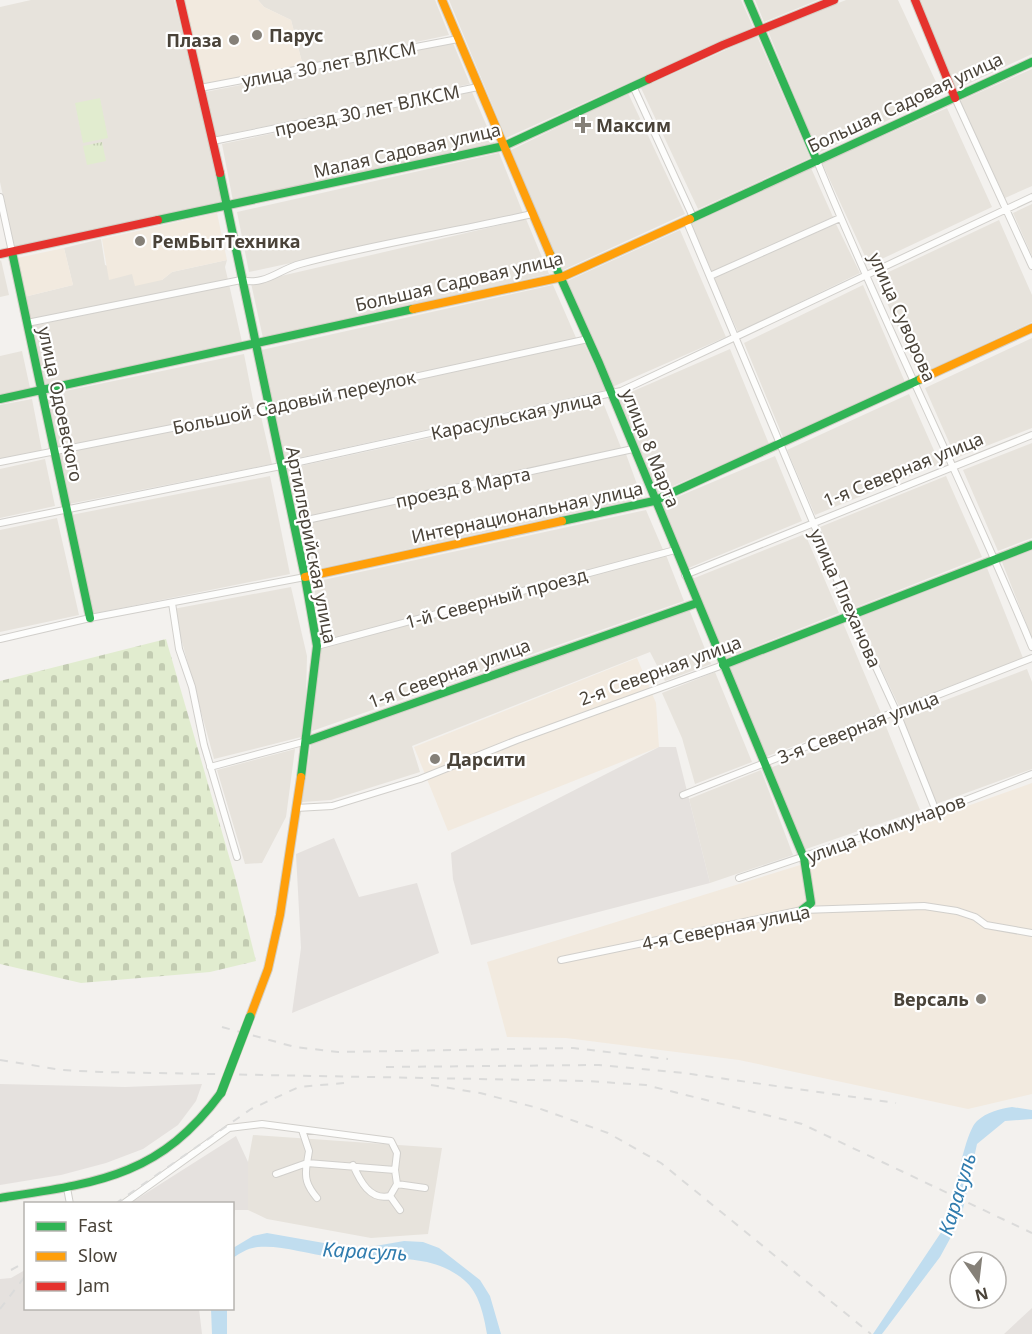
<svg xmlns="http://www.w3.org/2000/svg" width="1032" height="1334" font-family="'Noto Sans',sans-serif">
<defs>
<pattern id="cemetery-stones" width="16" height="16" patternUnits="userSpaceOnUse" patternTransform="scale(1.5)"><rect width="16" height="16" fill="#e1eccf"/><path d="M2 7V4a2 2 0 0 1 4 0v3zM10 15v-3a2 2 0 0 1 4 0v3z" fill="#c3ccb2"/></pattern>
<pattern id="park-tufts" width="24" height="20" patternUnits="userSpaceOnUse" patternTransform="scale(1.5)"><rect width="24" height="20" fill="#e1eccf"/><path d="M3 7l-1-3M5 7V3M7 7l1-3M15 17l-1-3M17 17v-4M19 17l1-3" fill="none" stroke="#c3ccb2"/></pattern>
</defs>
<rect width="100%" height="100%" fill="#f3f1ee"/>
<path fill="#e7e3dc" d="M31,0H174L226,201L14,247L0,182V7Z
M258,0H435L449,35L303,66L291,20L264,7Z
M449,0H741L753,27L506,138Z
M755,0H818L764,22Z
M846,0H898L942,95L818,153L768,31Z
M914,0H1032V54L955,90Z
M757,36L810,158L698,209L641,88Z
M453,43L470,84L214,137L205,92Z
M1032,69V186L1005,198L960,101Z
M472,92L495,145L233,201L222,144Z
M628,93L685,214L561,271L511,150Z
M947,108L992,207L869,265L822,163Z
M499,153L523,213L249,272L237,212Z
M811,168L833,217L712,272L691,224Z
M1032,204V256L1013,213Z
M526,219L549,274L263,338L251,283Z
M999,220L1032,295V322L919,375L876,278Z
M836,224L860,273L738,332L713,276Z
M680,230L726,337L610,388L567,281Z
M101,239L105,265L132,274L162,280L172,272L227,260L225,267L228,280L30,321L24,297L73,285L64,248Z
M1,260L9,295L0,297V261Z
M229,284L242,342L44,386L31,326L90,314L124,303Z
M553,285L577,340L268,407L257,351Z
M863,285L905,382L783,437L744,343Z
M1032,338V428L956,458L925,388Z
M584,343L606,390L280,462L270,415L336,395L407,382Z
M730,349L769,444L657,493L615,399Z
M22,351L30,388L0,395V356Z
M244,354L255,410L58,448L46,395Z
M909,394L940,464L815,515L787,450Z
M32,399L42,451L0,460V405Z
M602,400L622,450L297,519L287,469Z
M260,412L272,464L69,504L58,453Z
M1032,443V538L998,551L963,470Z
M626,454L642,498L308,571L298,523Z
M775,456L802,521L686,569L658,505Z
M45,459L55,506L0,518V469Z
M270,476L290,574L92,614L71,515Z
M946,476L982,557L854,608L820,527Z
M646,510L664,552L320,643L314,582Z
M57,518L79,615L0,632V530Z
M805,534L839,613L724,659L692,579Z
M1032,550V638L1002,562Z
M666,555L684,601L312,731L317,646Z
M987,568L1023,658L899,706L857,618Z
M291,587L307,656L306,696L301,737L214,759L173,609Z
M689,609L711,664L665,681L650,652L412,746L420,772L331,800L302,802L311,744Z
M843,623L881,713L765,757L728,668Z
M1027,669L1032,682V769L936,804L901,717Z
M715,672L752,762L695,784L682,738L662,693Z
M885,724L920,810L803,850L770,768Z
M295,749L286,817L262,863L245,864L217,770Z
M761,770L793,855L710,883L689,799Z
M253,1135L442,1148L428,1234L371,1238L267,1219L248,1210V1162Z"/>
<path fill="#f2eadf" d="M184,0H258L264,7L291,20L303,66L204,84Z
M217,213L227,260L172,272L162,280L135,286L132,274L109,280L102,239Z
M64,248L73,285L24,297L17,258Z
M637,658L656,703L659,747L448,831L414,747Z
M1032,783V1094L968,1109L739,1060L566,1038L507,1037L487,962L810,862Z"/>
<path fill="#e5e1de" d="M659,747H676L710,883L471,945L453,879L451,853Z
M334,838L359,897L417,883L439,953L292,1013L301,948L296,854Z
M0,1084L125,1087L202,1084L196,1101L178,1125L143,1149L106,1163L61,1175L0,1185Z
M236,1136L248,1162V1210H235L233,1225L232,1204H129Z
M25,1270L26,1308L199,1309L202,1334H0V1279L11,1278Z
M1032,1308V1334H1004Z"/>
<path fill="#e1eccf" d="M100,98L108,138L83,143L75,103Z"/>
<path fill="url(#cemetery-stones)" d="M166,639L235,877L256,961L210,972L81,983L0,964V681Z"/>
<path fill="url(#park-tufts)" d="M102,142L106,161L87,165L83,146Z"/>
<path fill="#c0ddef" d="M1012,1107L1032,1110V1119L1005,1121L977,1144L963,1209L952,1235L940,1257L882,1334H873L944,1228C954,1205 963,1134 977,1121C987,1112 999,1109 1012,1107Z
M267,1233L358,1249L404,1241L423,1242L439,1248L480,1280L490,1296L501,1334H487C484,1316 479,1292 464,1280C428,1249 375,1262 331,1257C307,1254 282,1245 258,1247C248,1248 240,1253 233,1258V1248L253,1236Z
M211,1309H227V1334H212Z"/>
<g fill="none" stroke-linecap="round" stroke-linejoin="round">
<defs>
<path id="street" d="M633,86L693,217
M200,88L458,39
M955,98L1032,266
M213,141L478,87
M817,161C884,325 964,483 1032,647
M0,197L12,252
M686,220L852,615L897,713L936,811
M710,276L840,218
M27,323L241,280C265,286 278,270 300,264C377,243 455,232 532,214
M0,462L268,409L588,339
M0,523L281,466L621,391L1032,197
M293,523L633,449
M685,575L1032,435
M172,603L179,649L192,687L204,745L237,857
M0,639L90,618L305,577
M317,646L675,550
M210,767L307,741
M683,795L1032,658
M296,808L332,806L420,779L517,740L723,665
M739,878L930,814L1032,774
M561,960L802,910L924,906L957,911L975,917L986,925L1032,933
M353,1165C360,1181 370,1201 390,1196
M395,1170L397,1184L390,1196L400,1210
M276,1174L307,1163L309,1151L302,1130
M397,1184L425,1188
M67,1188L70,1204
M123,1204L229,1128L262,1124L391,1141L397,1153L395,1170L307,1163C304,1178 307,1186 317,1198"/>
<path id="fast" d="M748,0L817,161
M220,173L305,577L317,646L301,777
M690,219L1032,62
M158,220L504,146L649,79
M12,252L90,618
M550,254L599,363L804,858L811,903L802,910
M0,399L413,309
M562,521L654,501L921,379
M723,665L1032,545
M307,741L697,603
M0,1198C97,1183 159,1177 221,1093"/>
<path id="slow" d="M442,0L550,254
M413,309L562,277L690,219
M921,379L1032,328
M305,577L562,521
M250,1017L268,969L280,915L301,777"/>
<path id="jam" d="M180,0L220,173
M915,0L955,98
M649,79L723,45L834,0
M0,254L158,220"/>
</defs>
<use href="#street" stroke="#d1cfcb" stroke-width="8"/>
<use href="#fast" stroke="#d2cec5" stroke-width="10"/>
<use href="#slow" stroke="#d2cec5" stroke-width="10"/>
<use href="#jam" stroke="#d2cec5" stroke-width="10"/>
<use href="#street" stroke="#fdfdfc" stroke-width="6"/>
<use href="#fast" stroke="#30b455" stroke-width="8"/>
<use href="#slow" stroke="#ff9f0a" stroke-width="8"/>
<use href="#jam" stroke="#e5322d" stroke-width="8"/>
<path stroke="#dbdbda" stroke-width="2" stroke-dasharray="8 8" stroke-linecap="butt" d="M222,1027L295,1047L338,1052L573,1048L668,1059
M0,1060L62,1070L101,1072L587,1081L646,1085L802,1124L1032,1233
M386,1067L599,1065L684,1073L896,1103
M431,1085L480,1093L538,1108L608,1133L661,1163L871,1334
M115,1204L251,1109L299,1087L344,1083
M11,1270L26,1262
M0,1309L26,1275"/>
<defs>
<path id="fast-bridge" d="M221,1093L250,1017"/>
</defs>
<use href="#fast-bridge" stroke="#d5cdbc" stroke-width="10" stroke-linecap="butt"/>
<use href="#fast-bridge" stroke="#30b455" stroke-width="9"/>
</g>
<g fill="#858078" stroke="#fff" stroke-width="2">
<circle cx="257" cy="35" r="6"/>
<circle cx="234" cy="40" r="6"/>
<path d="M580 116h6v6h6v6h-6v6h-6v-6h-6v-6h6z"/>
<circle cx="140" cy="241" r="6"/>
<circle cx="435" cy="759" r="6"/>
<circle cx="981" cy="999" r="6"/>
</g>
<g text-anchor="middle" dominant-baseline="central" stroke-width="4.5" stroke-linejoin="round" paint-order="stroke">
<g font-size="18" font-weight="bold" fill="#4a4339" stroke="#fff" text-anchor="start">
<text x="269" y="35">Парус</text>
<text x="222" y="40" text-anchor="end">Плаза</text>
<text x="596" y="125">Максим</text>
<text x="152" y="241">РемБытТехника</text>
<text x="447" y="759">Дарсити</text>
<text x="969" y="999" text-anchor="end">Версаль</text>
</g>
<g font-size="18" fill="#4a4339" stroke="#fff">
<text transform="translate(329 64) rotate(-11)">улица 30 лет ВЛКСМ</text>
<text transform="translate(905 102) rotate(-25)">Большая Садовая улица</text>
<text transform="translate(367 110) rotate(-12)">проезд 30 лет ВЛКСМ</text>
<text transform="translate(407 150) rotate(-13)">Малая Садовая улица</text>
<text transform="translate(459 281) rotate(-13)">Большая Садовая улица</text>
<text transform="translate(903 317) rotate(66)">улица Суворова</text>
<text transform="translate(294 402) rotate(-12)">Большой Садовый переулок</text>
<text transform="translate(61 404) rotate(78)">улица Одоевского</text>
<text transform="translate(516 415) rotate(-12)">Карасульская улица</text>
<text transform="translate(651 448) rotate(68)">улица 8 Марта</text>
<text transform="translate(903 469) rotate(-22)">1-я Северная улица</text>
<text transform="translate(463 487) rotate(-12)">проезд 8 Марта</text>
<text transform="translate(527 512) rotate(-12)">Интернациональная улица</text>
<text transform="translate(312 545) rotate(79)">Артиллерийская улица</text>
<text transform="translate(496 598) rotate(-15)">1-й Северный проезд</text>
<text transform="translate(846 598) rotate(66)">улица Плеханова</text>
<text transform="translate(660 670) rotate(-20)">2-я Северная улица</text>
<text transform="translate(449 673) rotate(-20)">1-я Северная улица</text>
<text transform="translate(858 727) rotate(-21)">3-я Северная улица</text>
<text transform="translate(886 828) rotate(-20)">улица Коммунаров</text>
<text transform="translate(726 927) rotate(-11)">4-я Северная улица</text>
</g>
<g font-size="20" font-style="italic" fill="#307cae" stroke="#fff">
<text transform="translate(957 1194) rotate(-73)">Карасуль</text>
<text transform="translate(365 1251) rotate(3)">Карасуль</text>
</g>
</g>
<rect x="24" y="1202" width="210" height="108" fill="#ffffff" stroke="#b7b4b0" stroke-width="1.5"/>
<rect x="36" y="1222" width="30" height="9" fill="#30b455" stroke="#b7b4b0" stroke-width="1.5"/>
<text x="78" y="1232" font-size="18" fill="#4a4339">Fast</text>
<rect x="36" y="1252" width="30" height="9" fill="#ff9f0a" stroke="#b7b4b0" stroke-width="1.5"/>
<text x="78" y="1262" font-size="18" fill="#4a4339">Slow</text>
<rect x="36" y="1282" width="30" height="9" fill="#e5322d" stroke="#b7b4b0" stroke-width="1.5"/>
<text x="78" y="1292" font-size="18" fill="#4a4339">Jam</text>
<g transform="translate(978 1280) rotate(166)"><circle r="28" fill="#ffffff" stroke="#b7b4b0" stroke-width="1.5"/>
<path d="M0-4.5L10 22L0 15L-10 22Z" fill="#858078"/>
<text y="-9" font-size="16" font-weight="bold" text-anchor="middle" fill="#4a4339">N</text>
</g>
</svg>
